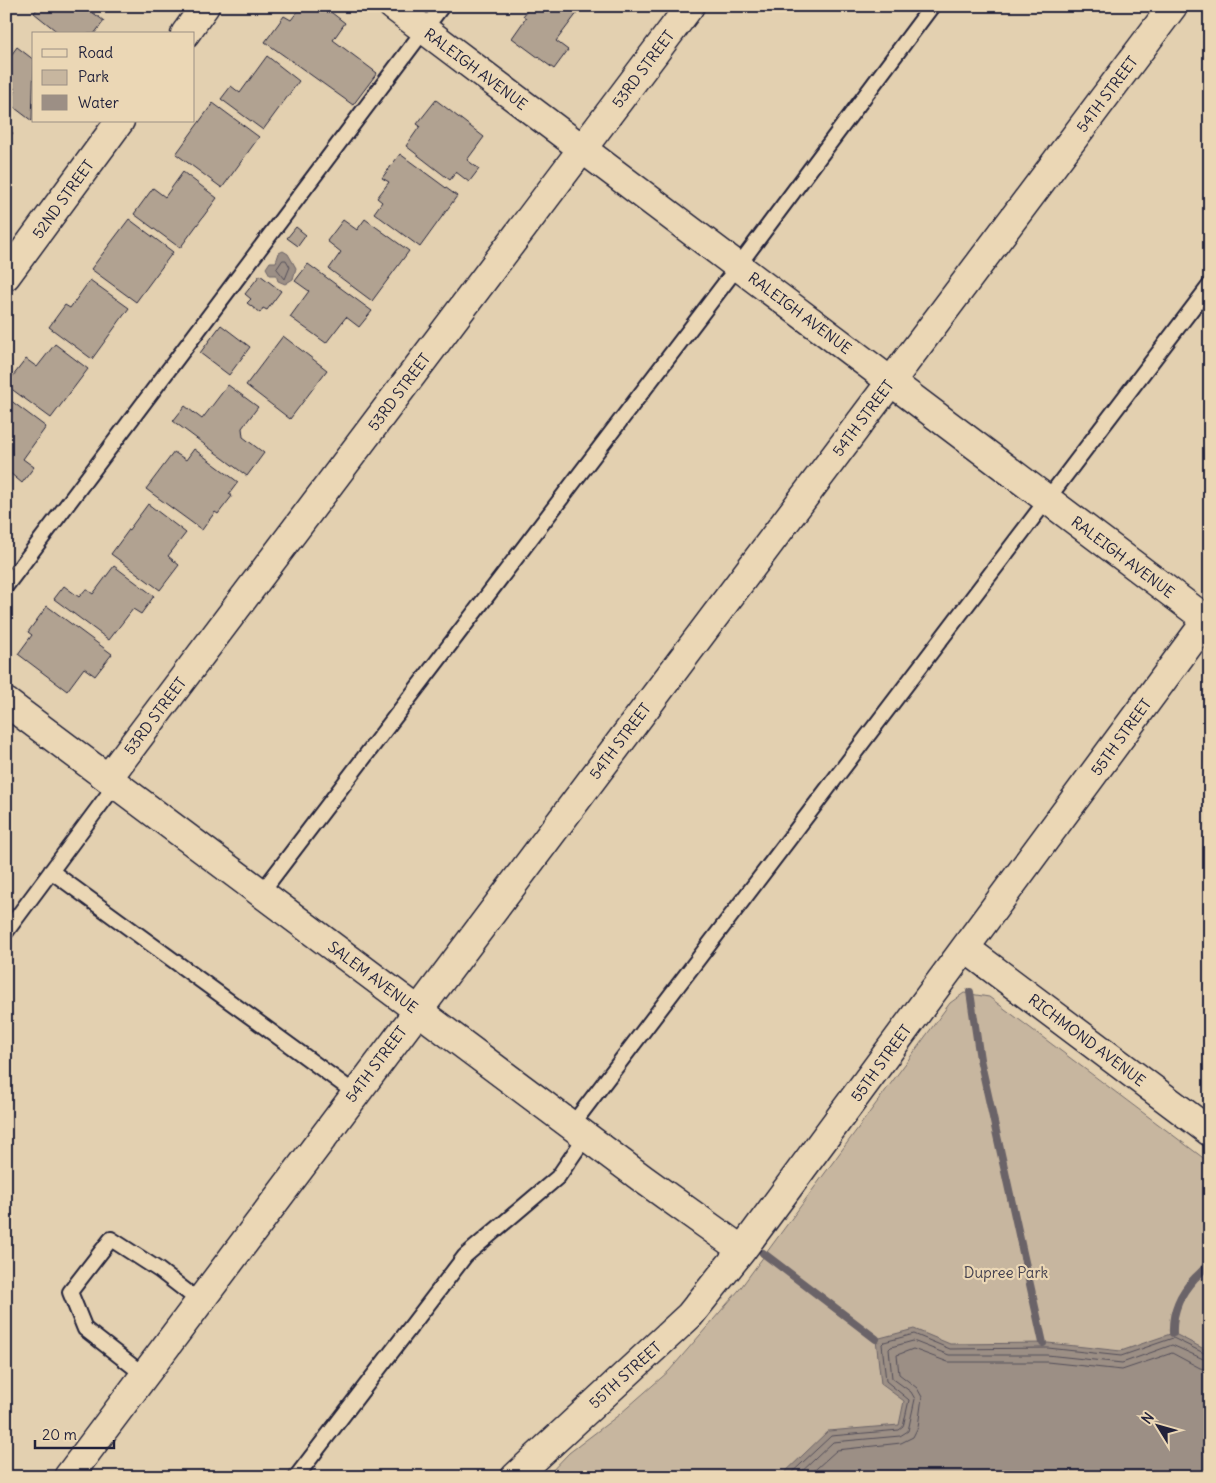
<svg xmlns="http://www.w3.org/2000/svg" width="1216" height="1483" font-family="Delius,sans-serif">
<rect width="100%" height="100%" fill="#e3d0b0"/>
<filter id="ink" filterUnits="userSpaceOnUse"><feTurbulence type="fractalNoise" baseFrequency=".02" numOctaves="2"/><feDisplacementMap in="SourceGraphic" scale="10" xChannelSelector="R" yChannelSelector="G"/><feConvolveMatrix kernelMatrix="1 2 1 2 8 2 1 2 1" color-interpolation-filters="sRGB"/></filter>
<g filter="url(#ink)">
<path fill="#c7b69f" stroke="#746c6d" d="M964,993L989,997L1210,1163V1477H546L569,1453L620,1414L669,1371L739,1290L950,1003Z"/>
<path fill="#9c8f85" stroke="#6b6367" d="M283,251L288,254L296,268L293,279L285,284L278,281L276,275H270L266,268L270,262H276L279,253Z
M914,1329L950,1344L1048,1343L1121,1351L1173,1333L1210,1352V1477H780L828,1431L899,1425L904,1401L881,1384L876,1339Z"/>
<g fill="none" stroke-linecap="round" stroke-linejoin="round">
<path stroke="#534e59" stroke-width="1" d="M283,260H286L290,267L285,279L277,269Z
M787,1477L831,1436L899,1430L903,1427L909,1400L886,1381L882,1344L884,1342L914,1334L950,1349L1048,1348L1121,1356L1173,1338L1210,1356
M796,1477L833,1442L900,1436L908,1431L915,1399L911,1392L892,1378L889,1349L891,1347L913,1341L949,1355H1047L1122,1363L1172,1345L1210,1362
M807,1477L837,1450L901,1443L913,1437L918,1427L922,1397L917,1388L899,1374L897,1355L913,1349L948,1362H1047L1122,1370L1172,1353L1200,1368L1210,1370"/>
<path stroke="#6b6367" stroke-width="8" d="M970,992L980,1059L1043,1343
M763,1253L876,1339
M1173,1333C1172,1312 1180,1294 1194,1279C1201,1272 1208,1266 1210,1257"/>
</g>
<path fill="#b1a291" stroke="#22223b" d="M39,6H84L104,21L94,34H60L34,13Z
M302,6H323L345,23L333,40L377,73L353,105L265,42L284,16L291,20Z
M531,6L581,8L556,41L568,50L554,69L512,38L526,18L523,16Z
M17,47L34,60L32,121L7,102L16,90L6,82V62Z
M267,56L299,81L263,130L221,99L231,86L240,93Z
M436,100L484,137L467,160L479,169L469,182L456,172L450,180L406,146L420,126L417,124Z
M213,103L259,137L222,188L176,154Z
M6,128L13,133L6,141Z
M400,154L457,196L420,247L374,213L382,202L377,198L389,182L382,178Z
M183,172L217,198L180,248L134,214L153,188L165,197Z
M129,219L173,252L136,302L91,269Z
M365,219L409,251L372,301L329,269L341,252L327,241L343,220L357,230Z
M296,227L306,235L298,246L287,238Z
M308,264L372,311L359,327L346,317L326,343L290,317L309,291L295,281Z
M260,275L281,291L267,310L263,308L260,313L247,303L251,299L245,294Z
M90,280L129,308L92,359L49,327L65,305L70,308Z
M221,325L250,347L229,375L200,353Z
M283,336L327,370L290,419L246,385Z
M55,344L88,369L51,418L6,385L26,359L37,367Z
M228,385L258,407L242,428L243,437L264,453L247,476L173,421L185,406L202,419Z
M6,397L46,427L23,459L34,467L22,483L10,473L8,476L6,474Z
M194,449L238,482L229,494L232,496L218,514L215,512L202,530L146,489L174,452L186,460Z
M148,504L186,533L168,556L179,565L160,590L111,554Z
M114,566L154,596L141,614L133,609L109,640L54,599L64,586L79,597L86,589L93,594Z
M47,606L112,654L95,676L84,668L67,691L18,654L32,635L28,632Z"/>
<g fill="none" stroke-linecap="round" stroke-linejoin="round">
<defs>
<path id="lane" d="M6,586L442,6
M51,871L355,1093
M261,893L738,266L932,6
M6,932L116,784
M572,1125L1210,285
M144,1375L85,1329L70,1292L111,1239L159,1270L199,1301
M296,1477L465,1256L558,1177L586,1136"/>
<path id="street" d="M393,6L1207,620
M185,34L205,6
M6,276L120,121
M6,702L643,1179L742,1250
M108,778L690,6
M965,948L1210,1132
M515,1477L690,1315L742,1250L1210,616"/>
<path id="secondary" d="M68,1477L1173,6"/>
</defs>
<use href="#lane" stroke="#22223b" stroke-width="18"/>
<use href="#street" stroke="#22223b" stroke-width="31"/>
<use href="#secondary" stroke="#22223b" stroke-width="31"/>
<use href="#lane" stroke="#ebd7b5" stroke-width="14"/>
<use href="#street" stroke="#ebd7b5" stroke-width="28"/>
<use href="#secondary" stroke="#ebd7b5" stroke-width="28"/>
</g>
</g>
<g text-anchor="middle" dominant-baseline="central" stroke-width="4.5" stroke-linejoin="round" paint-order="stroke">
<g font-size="15" fill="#22223b" stroke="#ebd7b5">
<text transform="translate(476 69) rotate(37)">RALEIGH AVENUE</text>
<text transform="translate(643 69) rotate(-53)">53RD STREET</text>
<text transform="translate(1107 94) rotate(-53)">54TH STREET</text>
<text transform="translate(63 199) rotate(-54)">52ND STREET</text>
<text transform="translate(800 313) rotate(37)">RALEIGH AVENUE</text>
<text transform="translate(399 392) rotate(-53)">53RD STREET</text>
<text transform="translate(863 418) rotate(-53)">54TH STREET</text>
<text transform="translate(1123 557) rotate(37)">RALEIGH AVENUE</text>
<text transform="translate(155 716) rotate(-53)">53RD STREET</text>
<text transform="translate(1121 737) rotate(-54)">55TH STREET</text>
<text transform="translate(620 741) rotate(-53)">54TH STREET</text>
<text transform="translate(373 977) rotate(37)">SALEM AVENUE</text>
<text transform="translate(1087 1040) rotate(37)">RICHMOND AVENUE</text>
<text transform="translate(881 1063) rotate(-54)">55TH STREET</text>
<text transform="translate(376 1064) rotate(-53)">54TH STREET</text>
<text transform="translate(625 1375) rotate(-42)">55TH STREET</text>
</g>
<g font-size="15" fill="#43404f" stroke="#ebd7b5">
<text x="1006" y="1272">Dupree Park</text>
</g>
</g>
<rect width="1216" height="1483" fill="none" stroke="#ebd7b5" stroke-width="25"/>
<rect x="12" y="12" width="1191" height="1458" fill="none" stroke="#22223b" stroke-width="2" filter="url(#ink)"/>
<rect x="32" y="32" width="162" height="90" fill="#ebd7b5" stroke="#9b8f84"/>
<rect x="42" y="49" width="25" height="8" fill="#ebd7b5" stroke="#9b8f84"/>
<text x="78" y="58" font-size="15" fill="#22223b">Road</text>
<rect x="42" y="70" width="25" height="15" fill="#c7b69f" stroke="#9b8f84"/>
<text x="78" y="82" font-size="15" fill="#22223b">Park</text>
<rect x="42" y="95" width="25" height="15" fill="#9c8f85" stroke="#9b8f84"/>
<text x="78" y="108" font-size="15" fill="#22223b">Water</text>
<g transform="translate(1158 1426) rotate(307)" stroke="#ebd7b5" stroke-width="4" paint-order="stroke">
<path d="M0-4L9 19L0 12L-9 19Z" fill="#22223b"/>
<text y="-8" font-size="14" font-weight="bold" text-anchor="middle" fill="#22223b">N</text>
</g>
<path d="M35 1440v8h79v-8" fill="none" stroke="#22223b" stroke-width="2.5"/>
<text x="42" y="1440" font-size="15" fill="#22223b" stroke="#ebd7b5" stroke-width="4" paint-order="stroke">20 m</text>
</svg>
